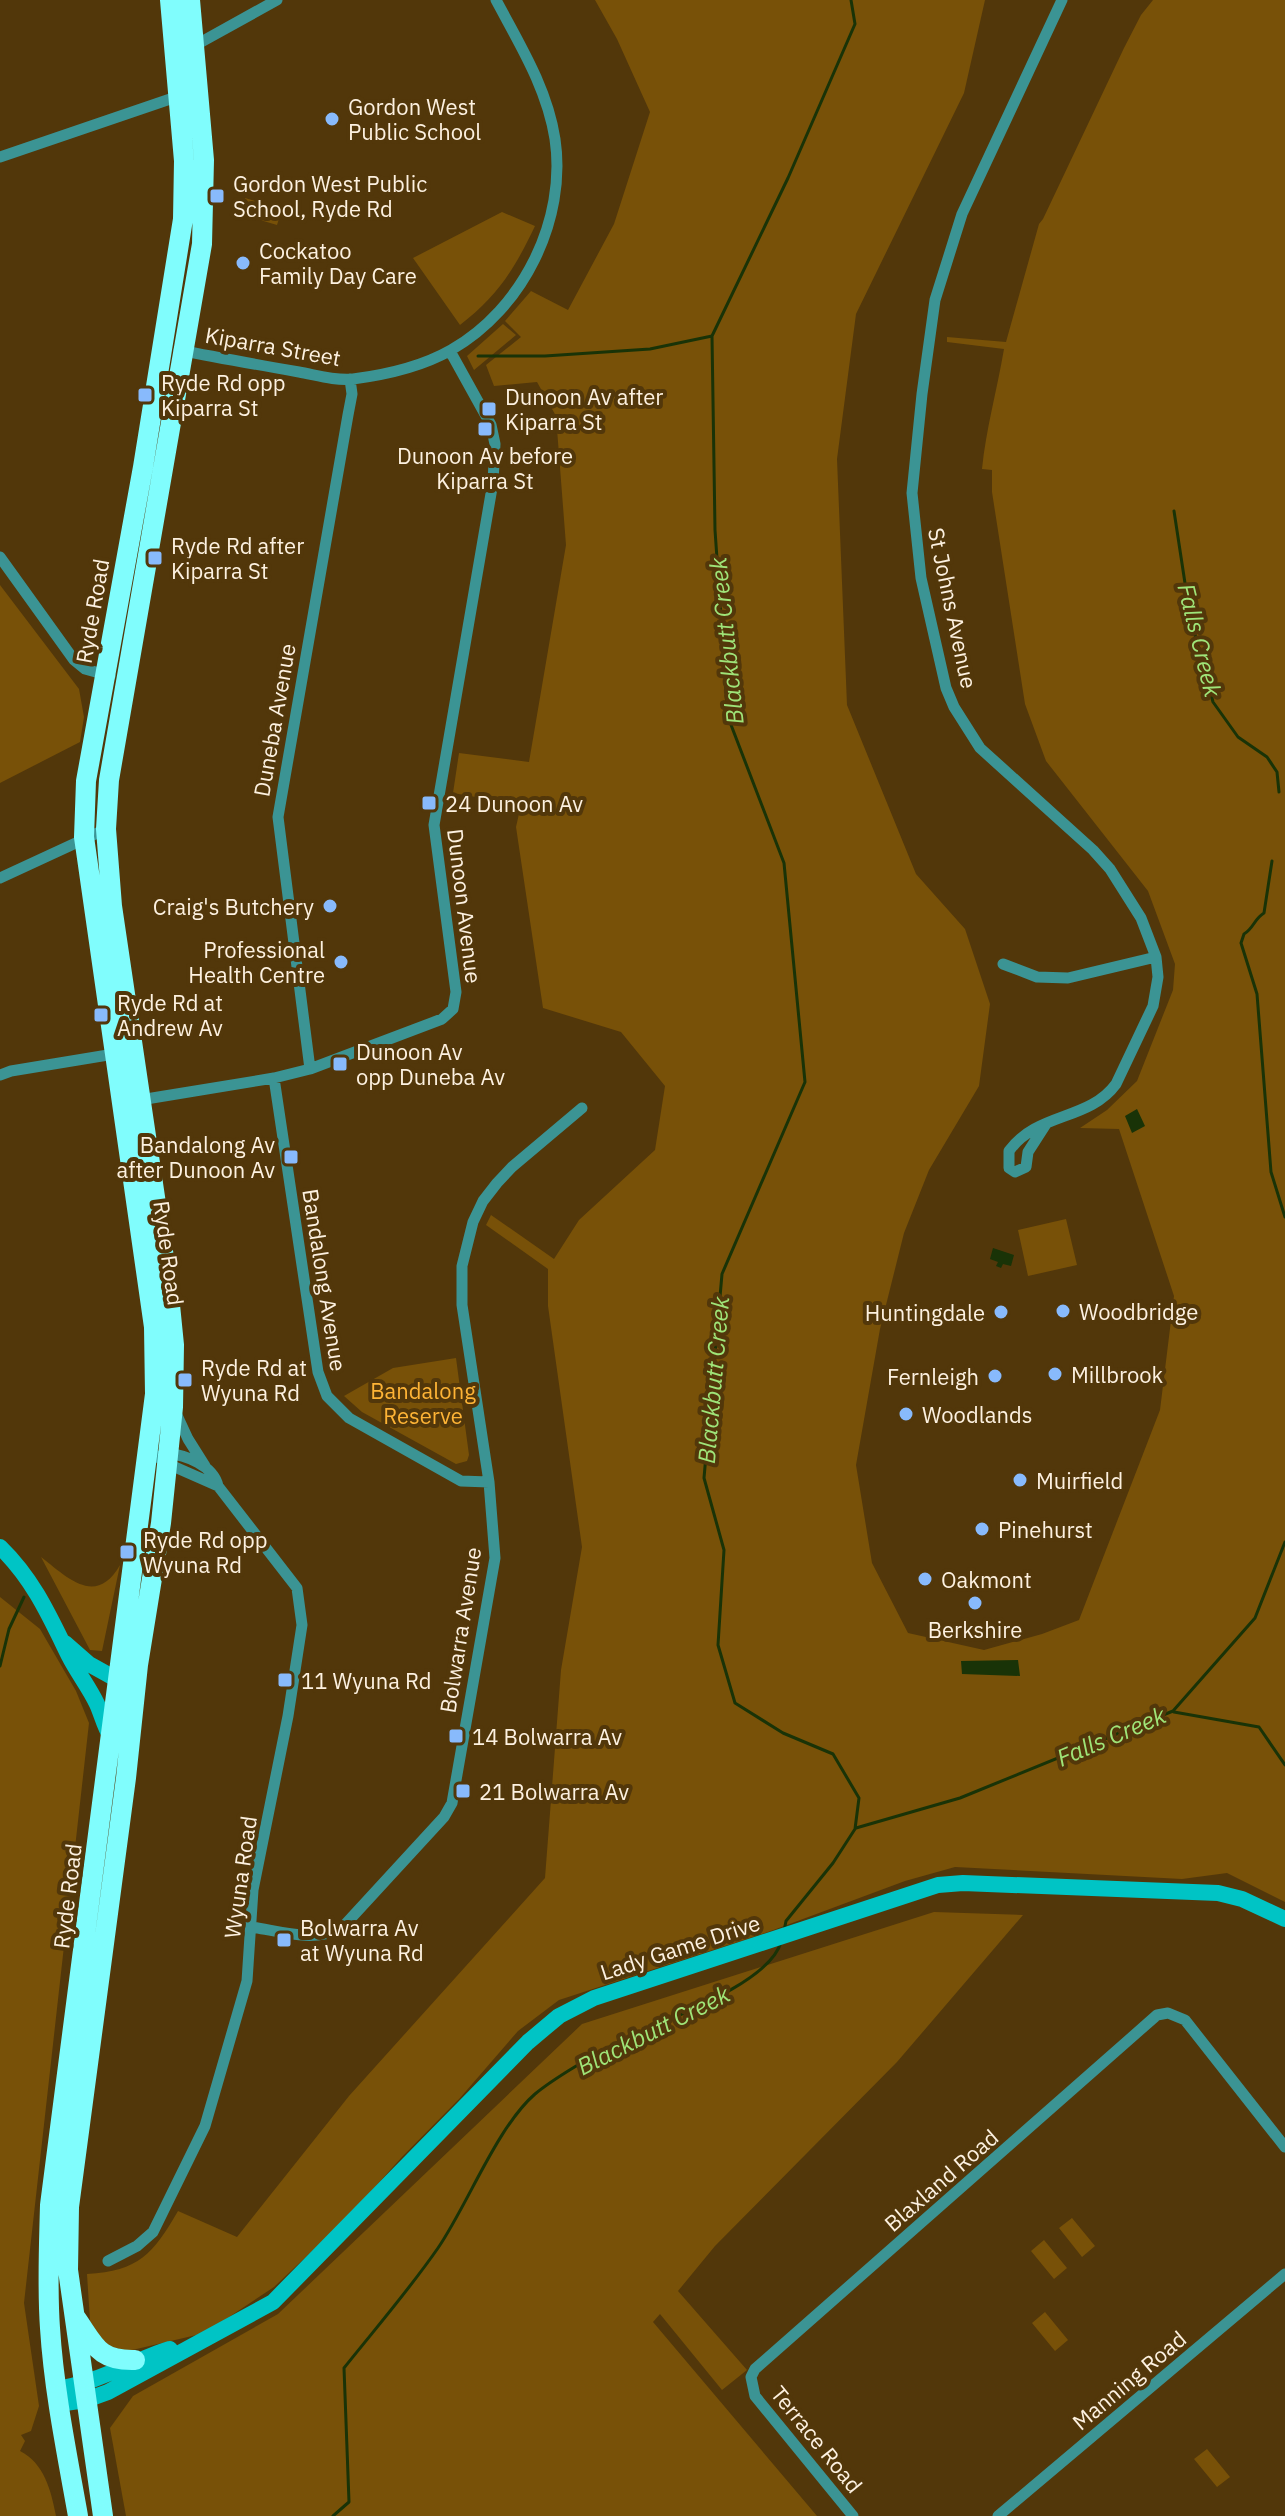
<svg xmlns="http://www.w3.org/2000/svg" width="1285" height="2516" font-family="'IBM Plex Sans',sans-serif">
<rect width="100%" height="100%" fill="#52370a"/>
<path fill="#785108" d="M595,0H985L964,93L856,314L837,459L847,705L916,874L965,929L990,1004L979,1086L929,1170L904,1233L880,1329L856,1465L872,1563L908,1633L984,1650L1042,1634L1079,1620L1160,1410L1174,1296L1119,1129L1080,1128L1107,1110L1137,1081L1173,990L1175,964L1148,891L1046,761L1025,704L992,492V470L982,469C986,429 997,390 1004,349L947,342V337L1006,342L1039,224L1043,219L1124,48L1141,15L1153,0H1285V1902L1227,1873L1182,1879L955,1867L905,1881L768,1932L559,2000L518,2031L460,2098L401,2158L346,2219L274,2287L205,2333L128,2351L99,2344L90,2321L87,2274C139,2271 153,2254 178,2211L237,2237L349,2096L545,1878L561,1670L582,1547L548,1306V1269L486,1225L491,1215L554,1259L579,1220L655,1150L665,1086L621,1032L543,1008L516,827L521,805L453,793L459,753L529,762L566,545L556,416L537,382L494,386L486,365L521,337L505,321L531,291L568,310L614,224L650,112L617,39Z
M245,198L282,209L277,225L240,214Z
M502,212L535,226C515,268 498,296 460,325L413,258Z
M503,324L516,335L474,370L467,356Z
M0,585L79,689L84,717L80,742L0,783Z
M1066,1219L1077,1265L1028,1276L1018,1230Z
M456,1358L469,1455L467,1461L456,1464L362,1412L344,1396L393,1368Z
M41,1557C68,1578 96,1607 120,1565L102,1651L90,1650Z
M0,1597L40,1629L76,1691L89,1723L24,2303L39,2406L31,2431L21,2435L25,2441L20,2451C44,2463 51,2490 56,2516H0Z
M934,1912L1023,1915L897,2062L715,2246L678,2291L747,2370L722,2390L660,2314L653,2322L817,2516H126L110,2428L133,2396L278,2314L582,2024Z
M1072,2218L1095,2246L1082,2257L1059,2228Z
M1044,2240L1067,2268L1054,2279L1031,2251Z
M1045,2312L1068,2340L1055,2351L1032,2323Z
M1207,2449L1230,2477L1217,2487L1194,2459Z"/>
<path fill="#193307" d="M1137,1109L1145,1126L1132,1133L1125,1116Z
M993,1248L1014,1255L1011,1266L1003,1264L1001,1268L996,1266L998,1262L990,1259Z
M1018,1660L1020,1676L962,1674L961,1661Z"/>
<g fill="none" stroke-linecap="round" stroke-linejoin="round">
<path stroke="#193307" stroke-width="3" d="M478,356H545L650,349L712,336
M1174,511L1190,616L1213,702L1238,737L1267,757L1277,772L1279,792
M1272,861L1264,913C1254,919 1254,928 1244,934L1241,943L1257,994L1271,1172L1285,1217
M0,1666L9,1629L24,1597
M1174,1712L1259,1727L1285,1765
M856,1828L960,1798L1173,1711L1255,1618L1285,1542
M784,1931L786,1921L833,1863L855,1829L859,1798L833,1754L783,1733L735,1703L718,1645L724,1550L704,1478L722,1274L805,1082L784,863L728,717L715,530L712,336L788,178L855,24L851,0
M333,2516L349,2502L344,2368C375,2329 409,2290 438,2248C468,2204 497,2127 535,2094C553,2079 592,2056 613,2045C653,2024 769,1986 781,1942"/>
<path stroke="#3b9494" stroke-width="11" d="M194,46L277,0
M0,157L179,96
M179,350C219,358 259,365 299,372C316,375 335,381 353,379C384,375 423,366 451,350C523,309 567,220 555,139C547,88 520,45 496,0
M0,557L74,660L85,669L110,676
M0,878L106,829
M1003,964L1037,977L1068,978L1156,957
M310,1069L278,817L348,415L352,394L350,379
M0,1075L11,1071L114,1054
M274,1078L318,1372L327,1396L349,1418L461,1481L489,1482
M140,1100L274,1078L310,1069L442,1019L453,1009L456,992L434,825L493,482L495,444L491,425L450,351
M1046,1124L1028,1152L1026,1167L1015,1172L1009,1168V1151C1037,1112 1089,1121 1116,1084L1153,1006L1158,977L1156,957L1141,918L1110,869L1093,850L980,748L954,707L946,688L921,578L912,493L922,394L935,300L962,214L1062,0
M175,1411L188,1439L205,1466
M149,1451L168,1464L218,1486
M252,1927C283,1932 312,1942 341,1929L444,1817L452,1803L495,1558L489,1482L462,1305V1266L473,1222L483,1201L497,1183L512,1167L582,1108
M108,2261L137,2246L153,2232L205,2126L247,1981L253,1890L288,1716L302,1625L297,1588L218,1486C213,1465 186,1455 166,1453
M853,2516L755,2396L751,2377L755,2369L1157,2015L1168,2013L1185,2020L1285,2147
M998,2516L1285,2274"/>
<path stroke="#00c4c5" stroke-width="16" d="M0,1547C33,1579 49,1615 69,1656C77,1672 89,1687 97,1704C102,1715 104,1726 111,1737
M65,1643L89,1664L125,1684
M57,2389C97,2383 132,2361 170,2349
M58,2404L86,2400L108,2392L273,2302L528,2042L559,2016L594,1998L938,1885L963,1883L1218,1893L1242,1899L1285,1919"/>
<path stroke="#80fdfd" stroke-width="20" d="M76,2318C95,2345 98,2361 135,2360
M78,2516C67,2454 54,2391 50,2328C47,2287 49,2246 50,2205L155,1394L154,1327L84,837L86,781L143,467L183,219L184,161L170,0
M103,2516L68,2270L69,2207L126,1778L138,1665L161,1523L173,1407L174,1345L168,1285L112,906L106,829L109,780L202,244L204,160L190,0"/>
</g>
<g fill="#88bafc" stroke="#52370a" stroke-width="3">
<circle cx="332" cy="119" r="8"/>
<rect x="209" y="188" width="16" height="16" rx="4"/>
<circle cx="243" cy="263" r="8"/>
<rect x="137" y="387" width="16" height="16" rx="4"/>
<rect x="481" y="401" width="16" height="16" rx="4"/>
<rect x="477" y="421" width="16" height="16" rx="4"/>
<rect x="147" y="550" width="16" height="16" rx="4"/>
<rect x="421" y="795" width="16" height="16" rx="4"/>
<circle cx="330" cy="906" r="8"/>
<circle cx="341" cy="962" r="8"/>
<rect x="93" y="1007" width="16" height="16" rx="4"/>
<rect x="332" y="1056" width="16" height="16" rx="4"/>
<rect x="283" y="1149" width="16" height="16" rx="4"/>
<circle cx="1063" cy="1311" r="8"/>
<circle cx="1001" cy="1312" r="8"/>
<circle cx="1055" cy="1374" r="8"/>
<circle cx="995" cy="1376" r="8"/>
<rect x="177" y="1372" width="16" height="16" rx="4"/>
<circle cx="906" cy="1414" r="8"/>
<circle cx="1020" cy="1480" r="8"/>
<circle cx="982" cy="1529" r="8"/>
<rect x="119" y="1544" width="16" height="16" rx="4"/>
<circle cx="925" cy="1579" r="8"/>
<circle cx="975" cy="1603" r="8"/>
<rect x="277" y="1672" width="16" height="16" rx="4"/>
<rect x="448" y="1728" width="16" height="16" rx="4"/>
<rect x="455" y="1783" width="16" height="16" rx="4"/>
<rect x="276" y="1932" width="16" height="16" rx="4"/>
</g>
<g text-anchor="middle" dominant-baseline="central" stroke-width="8" stroke-linejoin="round" paint-order="stroke">
<g font-size="22" fill="#fdf1e0" stroke="#52370a" text-anchor="start">
<text x="348" y="106">Gordon West<tspan x="348" dy="25">Public School</tspan></text>
<text x="233" y="183">Gordon West Public<tspan x="233" dy="25">School, Ryde Rd</tspan></text>
<text x="259" y="250">Cockatoo<tspan x="259" dy="25">Family Day Care</tspan></text>
<text x="161" y="382">Ryde Rd opp<tspan x="161" dy="25">Kiparra St</tspan></text>
<text x="505" y="396">Dunoon Av after<tspan x="505" dy="25">Kiparra St</tspan></text>
<text x="485" y="455" text-anchor="middle">Dunoon Av before<tspan x="485" dy="25">Kiparra St</tspan></text>
<text x="171" y="545">Ryde Rd after<tspan x="171" dy="25">Kiparra St</tspan></text>
<text x="445" y="803">24 Dunoon Av</text>
<text x="314" y="906" text-anchor="end">Craig's Butchery</text>
<text x="325" y="949" text-anchor="end">Professional<tspan x="325" dy="25">Health Centre</tspan></text>
<text x="117" y="1002">Ryde Rd at<tspan x="117" dy="25">Andrew Av</tspan></text>
<text x="356" y="1051">Dunoon Av<tspan x="356" dy="25">opp Duneba Av</tspan></text>
<text x="275" y="1144" text-anchor="end">Bandalong Av<tspan x="275" dy="25">after Dunoon Av</tspan></text>
<text x="1079" y="1311">Woodbridge</text>
<text x="985" y="1312" text-anchor="end">Huntingdale</text>
<text x="201" y="1367">Ryde Rd at<tspan x="201" dy="25">Wyuna Rd</tspan></text>
<text x="1071" y="1374">Millbrook</text>
<text x="979" y="1376" text-anchor="end">Fernleigh</text>
<text x="922" y="1414">Woodlands</text>
<text x="1036" y="1480">Muirfield</text>
<text x="998" y="1529">Pinehurst</text>
<text x="143" y="1539">Ryde Rd opp<tspan x="143" dy="25">Wyuna Rd</tspan></text>
<text x="941" y="1579">Oakmont</text>
<text x="975" y="1629" text-anchor="middle">Berkshire</text>
<text x="301" y="1680">11 Wyuna Rd</text>
<text x="472" y="1736">14 Bolwarra Av</text>
<text x="479" y="1791">21 Bolwarra Av</text>
<text x="300" y="1927">Bolwarra Av<tspan x="300" dy="25">at Wyuna Rd</tspan></text>
</g>
<g font-size="22" fill="#fdf1e0" stroke="#52370a">
<text transform="translate(273 346) rotate(10)">Kiparra Street</text>
<text transform="translate(953 608) rotate(78)">St Johns Avenue</text>
<text transform="translate(92 611) rotate(-80)">Ryde Road</text>
<text transform="translate(274 720) rotate(-80)">Duneba Avenue</text>
<text transform="translate(465 906) rotate(83)">Dunoon Avenue</text>
<text transform="translate(169 1253) rotate(82)">Ryde Road</text>
<text transform="translate(325 1280) rotate(81)">Bandalong Avenue</text>
<text transform="translate(460 1630) rotate(-81)">Bolwarra Avenue</text>
<text transform="translate(240 1877) rotate(-82)">Wyuna Road</text>
<text transform="translate(67 1896) rotate(-83)">Ryde Road</text>
<text transform="translate(680 1947) rotate(-18)">Lady Game Drive</text>
<text transform="translate(941 2180) rotate(-41)">Blaxland Road</text>
<text transform="translate(1129 2380) rotate(-40)">Manning Road</text>
<text transform="translate(817 2439) rotate(51)">Terrace Road</text>
</g>
<g font-size="22" fill="#feb436" stroke="#52370a">
<text x="423" y="1390">Bandalong<tspan x="423" dy="25">Reserve</tspan></text>
</g>
<g font-size="24" font-style="italic" fill="#9fe478" stroke="#52370a">
<text transform="translate(1200 640) rotate(76)">Falls Creek</text>
<text transform="translate(726 641) rotate(-96)">Blackbutt Creek</text>
<text transform="translate(713 1380) rotate(-85)">Blackbutt Creek</text>
<text transform="translate(1111 1736) rotate(-23)">Falls Creek</text>
<text transform="translate(653 2030) rotate(-27)">Blackbutt Creek</text>
</g>
</g>
</svg>
